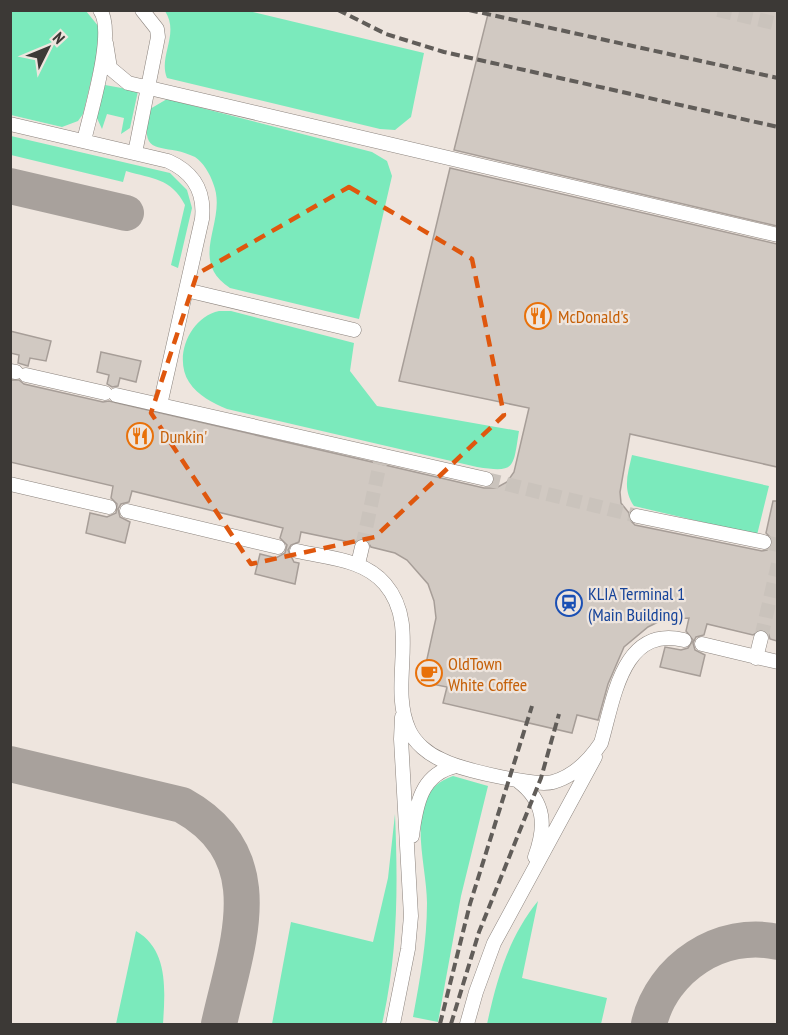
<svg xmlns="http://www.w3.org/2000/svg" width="788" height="1035" font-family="'PT Sans Narrow',sans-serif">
<rect width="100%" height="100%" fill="#eee5de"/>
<path fill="#7beabc" d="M11,11H86L99,27L102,35L83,114L78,121L62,127L11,115Z
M165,11H249L424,53L411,117L395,130L380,129L167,78C158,56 180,34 165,11Z
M105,85L138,91L130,128L121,134L124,118L107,114L102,129L96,116Z
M167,99L372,152L387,161L392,176L359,319L230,288C186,259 229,221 213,183C210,174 203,162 195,157C164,141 137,161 150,109Z
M11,136L170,173L187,190L192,208L178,268L171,265L185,205C171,178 153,179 126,171L123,182L11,155Z
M219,311H231L354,343L350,371L377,406L519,431C513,468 516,473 477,467L227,409C213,403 198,396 189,382C173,357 190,317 219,311Z
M632,455L769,486L757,535L634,506C622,489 628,473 632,455Z
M453,776L488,786L461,896L438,1022L413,1017C420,979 427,942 427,903C427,874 414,829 425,803C430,788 439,781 453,776Z
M395,814C398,886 398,954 382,1024H272L291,922L373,942L388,878Z
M538,901L522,978L607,998L601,1024H487C497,979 508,938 538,901Z
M136,931C169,950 165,991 163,1024H116Z"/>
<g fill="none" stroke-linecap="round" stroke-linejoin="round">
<path stroke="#a8a19c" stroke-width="36" d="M10,186L126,213
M10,764L182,805C274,856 237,943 219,1024
M649,1024C662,968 721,929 778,942"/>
</g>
<path fill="#d1c9c2" stroke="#a79e98" stroke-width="1.5" d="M489,10H777V226L454,150Z
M450,168L777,244V467L630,434L620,492L621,503L629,513V519L635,525L762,551L767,550L773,544L772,539L766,533L773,501H777V641L770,639L768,632L763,629L753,635L707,624L704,635L696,637L693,643L695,650L705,655L700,676L660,667L665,647L681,650L688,648L693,640L686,631L689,618L662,620L648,627L624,647L608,684L598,720L577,715L572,733L443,703L447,687L422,682L436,618L434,601L428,584L407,560L395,553L371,547L365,538L359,539L354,543L301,532L299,542L291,545L288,550L294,562L299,563L295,584L255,574L260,554L276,558L285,553L287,545L280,538L283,528L132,491L129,502L121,504L118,509L120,517L130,522L125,543L86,533L90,513L107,517L116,513L117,504L111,498L113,486L10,462V380H19L24,384L103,402L109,401L484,488H496L507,482L514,472L529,408L399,381Z
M10,331L51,341L46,361L30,358L28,366L18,363L19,355L10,353Z
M101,352L141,361L136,382L120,378L118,386L112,387L107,384L109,375L97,372Z"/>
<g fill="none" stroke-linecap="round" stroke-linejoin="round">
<path stroke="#cac3bc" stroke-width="14" stroke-dasharray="14 7" stroke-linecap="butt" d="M718,10L778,24
M486,479L637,516
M764,542L778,545
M362,547L380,463
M761,638L778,564"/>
<defs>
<path id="minor" d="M106,43L110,68L128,83L778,235
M10,124L168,161C193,172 205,191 202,219L160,405
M84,141C90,113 116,32 100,10
M135,153L158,37L157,29L142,10
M186,290L354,330
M10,371L16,372
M26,375L105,393
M116,395L486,479
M10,484L109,507
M127,511L278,547
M637,516L764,542
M297,551C327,558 364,559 385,584C421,626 388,684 409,730C415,743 428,754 442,760C459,769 535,787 553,782C574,776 589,761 601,743C614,699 622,625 684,640
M358,564L362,547
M702,644L778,662
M756,658L761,638
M518,781C546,802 546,827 535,857
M412,836C416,805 421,773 457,766
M393,1024L408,949L411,916L401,739L402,717
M467,1024L476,992L494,943L595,757"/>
</defs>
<use href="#minor" stroke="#8b837d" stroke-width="15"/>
<use href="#minor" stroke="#fff" stroke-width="14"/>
<path stroke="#615d59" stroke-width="4" stroke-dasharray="9 4.5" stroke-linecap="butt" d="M338,10L386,34L444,52L778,127
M469,10L778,78
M440,1024L470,904L532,706
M451,1024L479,932L541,778L559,714"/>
</g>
<path fill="none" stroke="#df570e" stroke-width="4.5" stroke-dasharray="12 8" stroke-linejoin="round" d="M349,187L472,259L504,415L375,537L251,564L151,413L197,274Z"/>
<defs>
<symbol id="restaurant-ring" viewBox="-11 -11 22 22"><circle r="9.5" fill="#eee5de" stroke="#e8710a" stroke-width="1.5"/><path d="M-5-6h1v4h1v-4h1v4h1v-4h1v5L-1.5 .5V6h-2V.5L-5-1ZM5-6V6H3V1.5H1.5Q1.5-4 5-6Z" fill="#e8710a"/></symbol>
<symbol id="station-ring" viewBox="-11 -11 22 22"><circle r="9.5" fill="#eee5de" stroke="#1a4fb4" stroke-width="1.5"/><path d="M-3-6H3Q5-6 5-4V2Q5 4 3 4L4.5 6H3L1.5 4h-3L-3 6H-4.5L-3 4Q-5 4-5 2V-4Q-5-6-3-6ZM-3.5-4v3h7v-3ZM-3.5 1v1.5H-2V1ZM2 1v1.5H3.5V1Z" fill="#1a4fb4"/></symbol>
<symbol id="cafe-ring" viewBox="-11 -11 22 22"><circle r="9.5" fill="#eee5de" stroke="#e8710a" stroke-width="1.5"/><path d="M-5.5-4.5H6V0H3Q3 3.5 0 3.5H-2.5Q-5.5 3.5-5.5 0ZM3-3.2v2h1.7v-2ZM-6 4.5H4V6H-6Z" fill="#e8710a"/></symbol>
</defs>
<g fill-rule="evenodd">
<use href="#restaurant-ring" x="523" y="301" width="30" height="30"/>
<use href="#restaurant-ring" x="125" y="421" width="30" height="30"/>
<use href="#station-ring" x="554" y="588" width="30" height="30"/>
<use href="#cafe-ring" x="414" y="658" width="30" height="30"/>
</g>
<g text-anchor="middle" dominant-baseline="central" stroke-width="4.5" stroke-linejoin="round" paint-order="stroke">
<g font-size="18" fill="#c56008" stroke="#eee5de" text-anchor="start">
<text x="558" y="316">McDonald's</text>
<text x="160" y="436">Dunkin'</text>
<text x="448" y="663">OldTown<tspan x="448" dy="21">White Coffee</tspan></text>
</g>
<g font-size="18" fill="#164399" stroke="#eee5de" text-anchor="start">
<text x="588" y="593">KLIA Terminal 1<tspan x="588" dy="21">(Main Building)</tspan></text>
</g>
</g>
<rect width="788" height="1035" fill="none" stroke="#3c3936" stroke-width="24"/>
<g transform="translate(48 48) rotate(47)" stroke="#eee5de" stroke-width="4.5" paint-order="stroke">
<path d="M0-4.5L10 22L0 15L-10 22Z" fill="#3c3936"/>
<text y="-9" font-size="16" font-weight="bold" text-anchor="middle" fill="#3c3936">N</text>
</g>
</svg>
